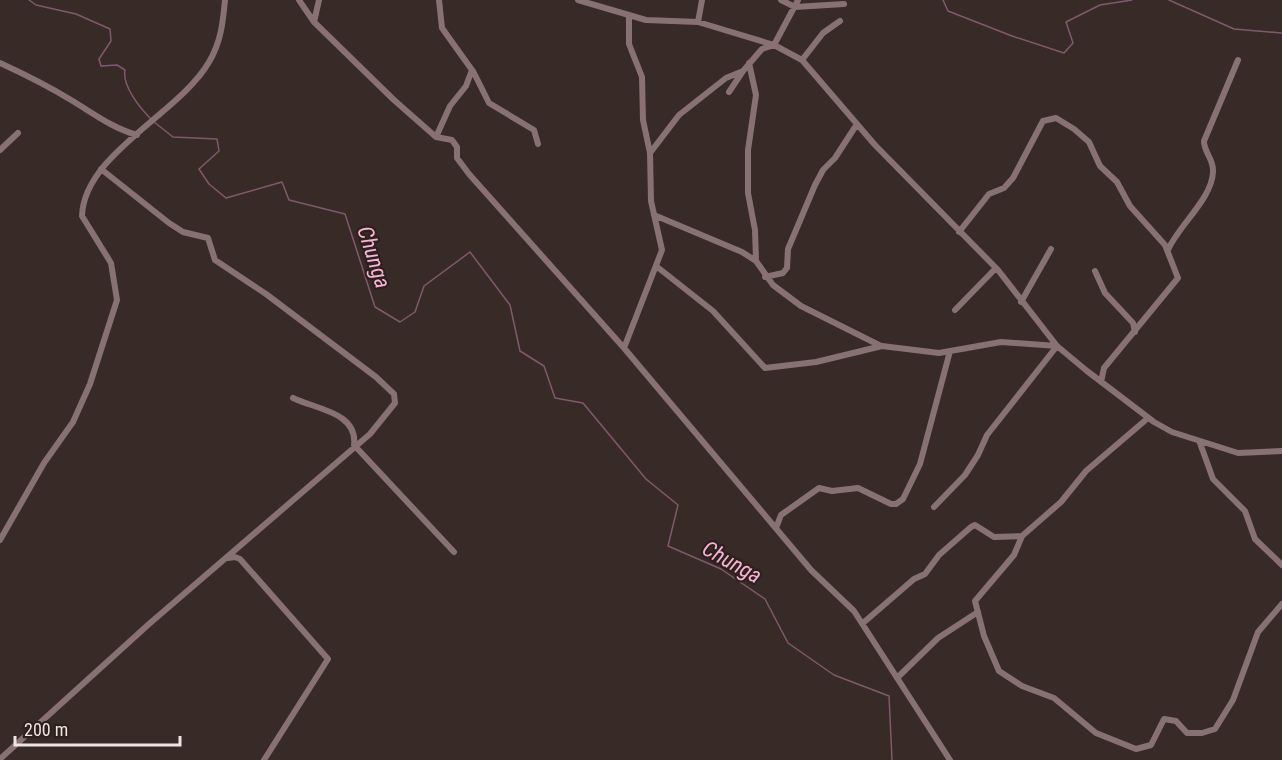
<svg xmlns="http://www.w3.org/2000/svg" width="1282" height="760" font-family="'Roboto Condensed',sans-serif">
<rect width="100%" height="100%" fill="#382a26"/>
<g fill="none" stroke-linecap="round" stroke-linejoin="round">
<path stroke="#80596e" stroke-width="1.5" d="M29,0L36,5L76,14L110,29L111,41L99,59L101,66L117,65L125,70C122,86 140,108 151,119
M943,0L948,11L1012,36L1064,53L1073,43L1066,22L1100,5L1132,0
M1169,0L1234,29L1282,33
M154,122L173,137L217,139L219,151L199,169L209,184L226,198L282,182L289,200L345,214L375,307L400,322L415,312L424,286L470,252L510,305L520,351L544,366L555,398L583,403L646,479L678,505L668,546L721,569L765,599L788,643L834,675L889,696L892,760"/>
<path stroke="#877173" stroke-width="6" d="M299,0L314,22L394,100L436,137L452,140L457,147V158L469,174L624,348L811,570L854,611L950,760
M578,0L646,20L698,22L774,45L802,60L875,145L998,270L1057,346L1087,371L1154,422L1172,432L1238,453L1282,451
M781,0L795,7L844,4
M314,22L319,0
M698,22L702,0
M802,60L823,33L840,21
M0,63C24,74 48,86 71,100C93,113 112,128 137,135
M749,63L756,95L748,150V193L755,230L756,261
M473,71L489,103L534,130L538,144
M729,92L743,71
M436,137L450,106L466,86L472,70L442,28L439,0
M0,150L18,133
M650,153L679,115L726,78L743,71L762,49L774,45L798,0
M654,215L742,252L756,261L773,285L801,306L881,346
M959,232L989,194L1004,188L1013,178L1043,121L1056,118L1074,129L1089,142L1100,166L1117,182L1130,206L1165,245L1178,278L1104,368L1101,382
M1168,250C1178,226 1212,199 1213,172C1214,159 1204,153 1204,141L1238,60
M656,266L713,311L765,368L816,362L882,346L939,353L1001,342L1057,346
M1095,271L1105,293L1133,323L1135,332
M765,277L783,273L787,268L788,249L815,185L823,170L835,158L857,124
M1021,302L1051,249
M955,310L996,268
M624,348L662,250L651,201L650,153L643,120L642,77L629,44V15
M293,398C315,409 358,412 354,445L454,552
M1200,443L1213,479L1245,511L1255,539L1282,565
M934,507L965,475L978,455L987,435L1057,346
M776,528L781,515L819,488L832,491L858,488L891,504H896L903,499L920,464L950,351
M1022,536L1014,555L975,601L984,636L999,671L1022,686L1054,698L1096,733L1136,749L1151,745L1164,719L1176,721L1187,733H1202L1215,729L1233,700L1258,632L1282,604
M0,540L44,463L73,422L90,384L117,300L111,263L82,216C84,154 180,113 209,62C221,42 223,22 225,0
M228,558L235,557L240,559L328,659L264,760
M863,623L914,579L925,574L939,555L971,527L975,525L994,537L1022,536L1061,502L1086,471L1148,418
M897,678L938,638L978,612
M0,759L149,624L370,434L395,403L394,394L376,377L266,294L215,260L208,238L183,232L169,223L101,169"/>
</g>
<g text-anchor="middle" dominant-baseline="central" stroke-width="4.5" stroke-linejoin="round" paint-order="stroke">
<g font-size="22" font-style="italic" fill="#f7b3d7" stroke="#2e201c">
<text transform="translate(374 257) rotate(72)">Chunga</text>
<text transform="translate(732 562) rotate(29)">Chunga</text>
</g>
</g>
<path d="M15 736v9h165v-9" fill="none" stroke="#eee4e1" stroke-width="3"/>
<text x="24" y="736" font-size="18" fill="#eee4e1" stroke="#2e201c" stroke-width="4.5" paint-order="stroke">200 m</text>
</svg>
